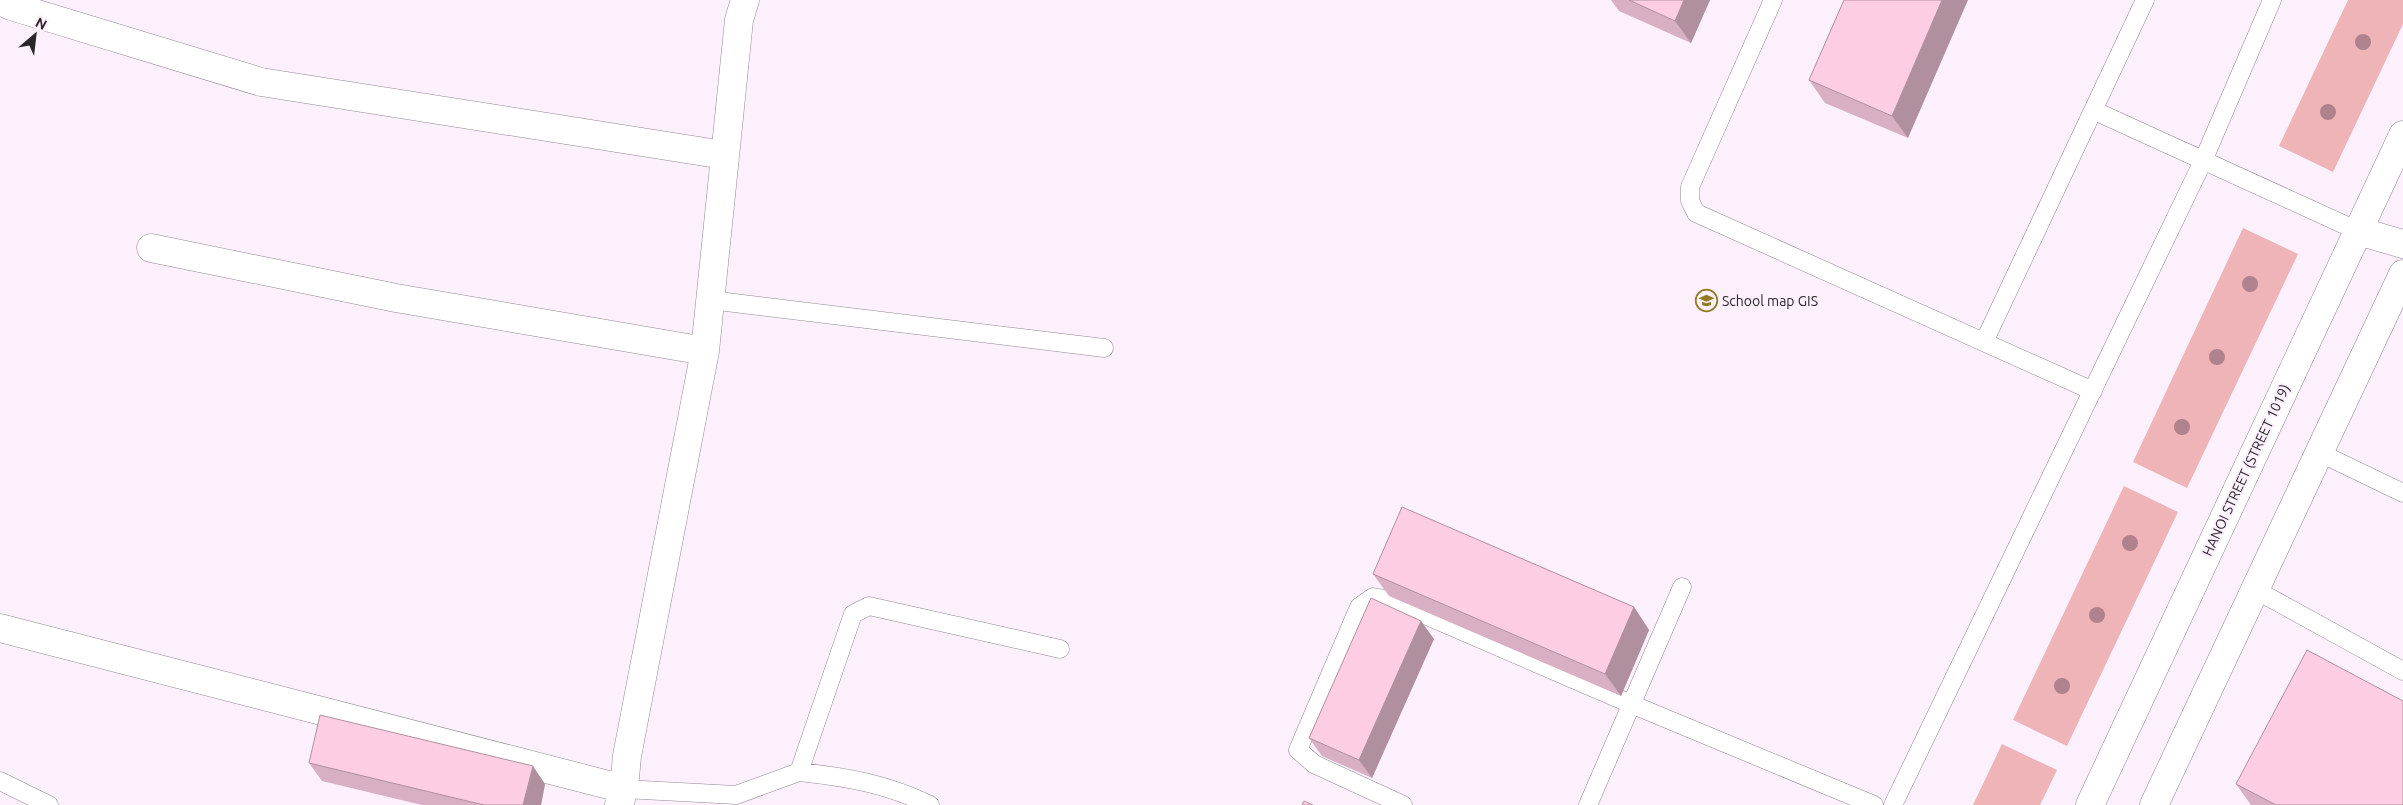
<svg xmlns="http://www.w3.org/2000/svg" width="2403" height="805" font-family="Ubuntu,sans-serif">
<rect width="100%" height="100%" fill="#fbf0fc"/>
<path fill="#efb4b7" d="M2348,0H2403V24L2333,172L2279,146Z
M2243,228L2298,254L2187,488L2133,462Z
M2124,486L2178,512L2067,746L2013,720Z
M2002,744L2057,770L2040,805H1973Z"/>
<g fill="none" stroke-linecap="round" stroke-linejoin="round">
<defs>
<path id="service" d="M1773,0L1690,187V201L1696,213L2093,391
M2095,111L2358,231
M710,300L1104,348
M1984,342L2145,0
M2318,452L2403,493
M2254,589L2403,671
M799,772C847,777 887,784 930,805
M0,781L49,805
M624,789L736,795L799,772L853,614L869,606L1060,649
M1403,805L1314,764L1298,750L1359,607L1373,597L1390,600L1631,704L1874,805
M1588,805L1682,587
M1893,805L2203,161L2272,0"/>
<path id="minor" d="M0,1L11,6L261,82L724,155
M2358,231L2403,244
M151,248L396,298L705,351
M0,628L624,789
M619,805L624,789L627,756L705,351L739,20L745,0"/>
<path id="primary" d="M2090,805L2403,135
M2154,805L2403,274"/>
</defs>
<use href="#service" stroke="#918892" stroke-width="19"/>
<use href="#minor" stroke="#918892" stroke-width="29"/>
<use href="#primary" stroke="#918892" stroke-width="29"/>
<use href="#service" stroke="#fff" stroke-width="18"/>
<use href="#minor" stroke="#fff" stroke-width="28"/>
<use href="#primary" stroke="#fff" stroke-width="28"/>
</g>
<g fill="#b0828d">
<circle cx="2363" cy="42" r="8"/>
<circle cx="2328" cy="112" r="8"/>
<circle cx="2250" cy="284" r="8"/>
<circle cx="2217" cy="357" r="8"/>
<circle cx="2182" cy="427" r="8"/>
<circle cx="2130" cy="543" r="8"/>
<circle cx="2097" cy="615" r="8"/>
<circle cx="2062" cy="686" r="8"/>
</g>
<path fill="#d9b0c3" d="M1611,0H1710L1691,43L1619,11Z
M1844,0L1908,138L1825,103L1809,80Z
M1373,574L1634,607L1649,630L1621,696L1389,596Z
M1434,639L1372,778L1322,756L1309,738Z
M309,763L545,784L541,805H422L322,781Z
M2236,784L2403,805H2251Z"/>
<path fill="#b0909f" d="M1684,0H1710L1691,43L1675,21Z
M1942,0H1968L1908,138L1892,116Z
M1634,607L1649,630L1621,696L1605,674Z
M1421,621L1434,639L1372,778L1359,760Z
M533,766L545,784L541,805H523Z"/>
<path fill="#fccde3" stroke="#b0909f" d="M1629,0H1684L1675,21Z
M1844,0H1942L1892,116L1809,80Z
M1402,507L1634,607L1605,674L1373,574Z
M1371,598L1421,621L1359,760L1309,738Z
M2307,650L2403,701V805H2276L2236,784Z
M320,715L533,766L523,805H484L309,763Z
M1304,801L1313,805H1302Z"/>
<defs>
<symbol id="school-ring" viewBox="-11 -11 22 22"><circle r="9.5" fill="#fbf0fc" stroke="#907b21" stroke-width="1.5"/><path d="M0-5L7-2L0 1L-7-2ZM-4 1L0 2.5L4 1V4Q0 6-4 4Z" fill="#907b21"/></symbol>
</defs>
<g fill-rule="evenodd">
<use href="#school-ring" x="1694" y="288" width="25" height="25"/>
</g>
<g text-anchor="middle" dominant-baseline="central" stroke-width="4.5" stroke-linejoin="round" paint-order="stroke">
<g font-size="14" fill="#292529" stroke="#fbf0fc" text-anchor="start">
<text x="1722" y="301">School map GIS</text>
</g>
<g font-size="14" fill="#292529" stroke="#fbf0fc">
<text transform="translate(2246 470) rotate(-65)">HANOI STREET (STREET 1019)</text>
</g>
</g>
<g transform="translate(35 35) rotate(28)" stroke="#fbf0fc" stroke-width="4" paint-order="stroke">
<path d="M0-4L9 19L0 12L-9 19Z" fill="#292529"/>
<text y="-8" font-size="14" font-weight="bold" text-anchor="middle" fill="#292529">N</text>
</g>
</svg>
